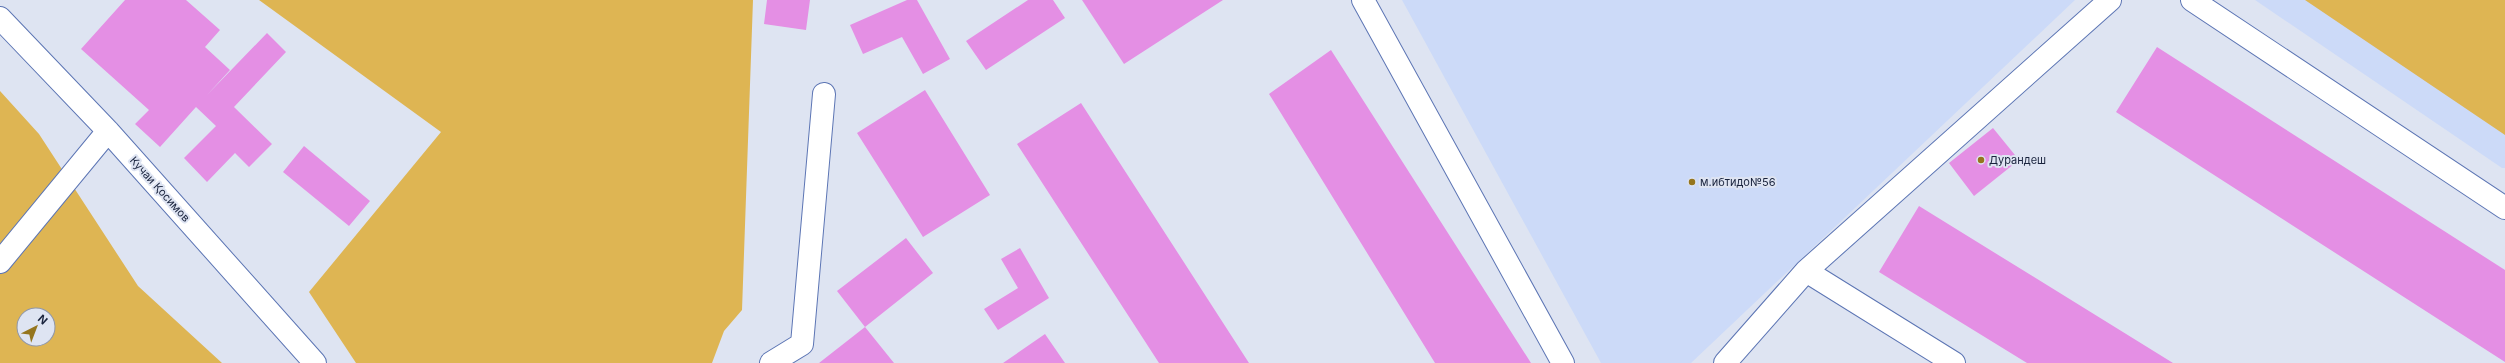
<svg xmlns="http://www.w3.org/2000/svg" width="2505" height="363" font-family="Inter,sans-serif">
<rect width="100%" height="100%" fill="#dee4f2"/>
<path fill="#ccdaf8" d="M1402,0H2075L1691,363H1601Z
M2255,0H2505V168H2502Z"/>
<path fill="#deb553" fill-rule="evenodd" d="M259,0H753L742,310L724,331L712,363H356L309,292L441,132Z
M2305,0H2505V135Z
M0,91L39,134L138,286L222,363H0ZM24,315H48V339H24Z"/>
<path fill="#e48fe4" d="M125,0H186L220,30L205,47L230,70L207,95L267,33L286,52L234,107L272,144L249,167L235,153L207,182L184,158L216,126L196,107L160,147L135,124L149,110L81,49Z
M767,0H810L806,30L764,24Z
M907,0H917L950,59L923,74L902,37L863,54L850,25Z
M1028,0H1053L1065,18L986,70L966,41Z
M1082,0H1223L1124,64Z
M2157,47L2505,270V362L2116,112Z
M1331,50L1531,363H1435L1269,94Z
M925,90L990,195L923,237L857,133Z
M1081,103L1249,363H1159L1017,144Z
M1993,128L2019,160L1974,196L1949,163Z
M304,146L370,201L349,226L283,172Z
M1919,206L2173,363H2027L1879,272Z
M906,238L933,273L865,327L894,363H819L865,327L837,291Z
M1020,248L1049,298L998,330L984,309L1018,288L1001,259Z
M1045,334L1065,363H1003Z"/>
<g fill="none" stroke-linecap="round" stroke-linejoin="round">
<defs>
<path id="minor" d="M1363,0L1563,363
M2192,0L2505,208
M0,18L108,131L315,363
M0,262L108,131
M1806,271L1954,363
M771,363L802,344L824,94
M1725,363L1806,271L2110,0"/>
</defs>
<use href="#minor" stroke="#5c75b4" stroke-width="24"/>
<use href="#minor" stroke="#fff" stroke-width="22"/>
</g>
<g fill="#95751d" stroke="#dee4f2" stroke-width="1.5">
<circle cx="1981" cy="160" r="4"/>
<circle cx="1692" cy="182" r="4"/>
</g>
<g text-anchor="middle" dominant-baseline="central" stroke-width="4" stroke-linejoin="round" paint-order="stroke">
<g font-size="11" fill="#19233d" stroke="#dee4f2" text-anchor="start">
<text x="1989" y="160">Дурандеш</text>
<text x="1700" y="182">м.ибтидо№56</text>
</g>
<g font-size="11" fill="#19233d" stroke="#dee4f2">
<text transform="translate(160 189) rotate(48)">Кучаи Қосимов</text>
</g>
</g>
<g transform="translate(36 327) rotate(42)"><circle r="19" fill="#dee4f2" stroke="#8f97aa"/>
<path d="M0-3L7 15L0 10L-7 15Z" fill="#95751d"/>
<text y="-6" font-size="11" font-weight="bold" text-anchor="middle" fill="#19233d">N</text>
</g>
</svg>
